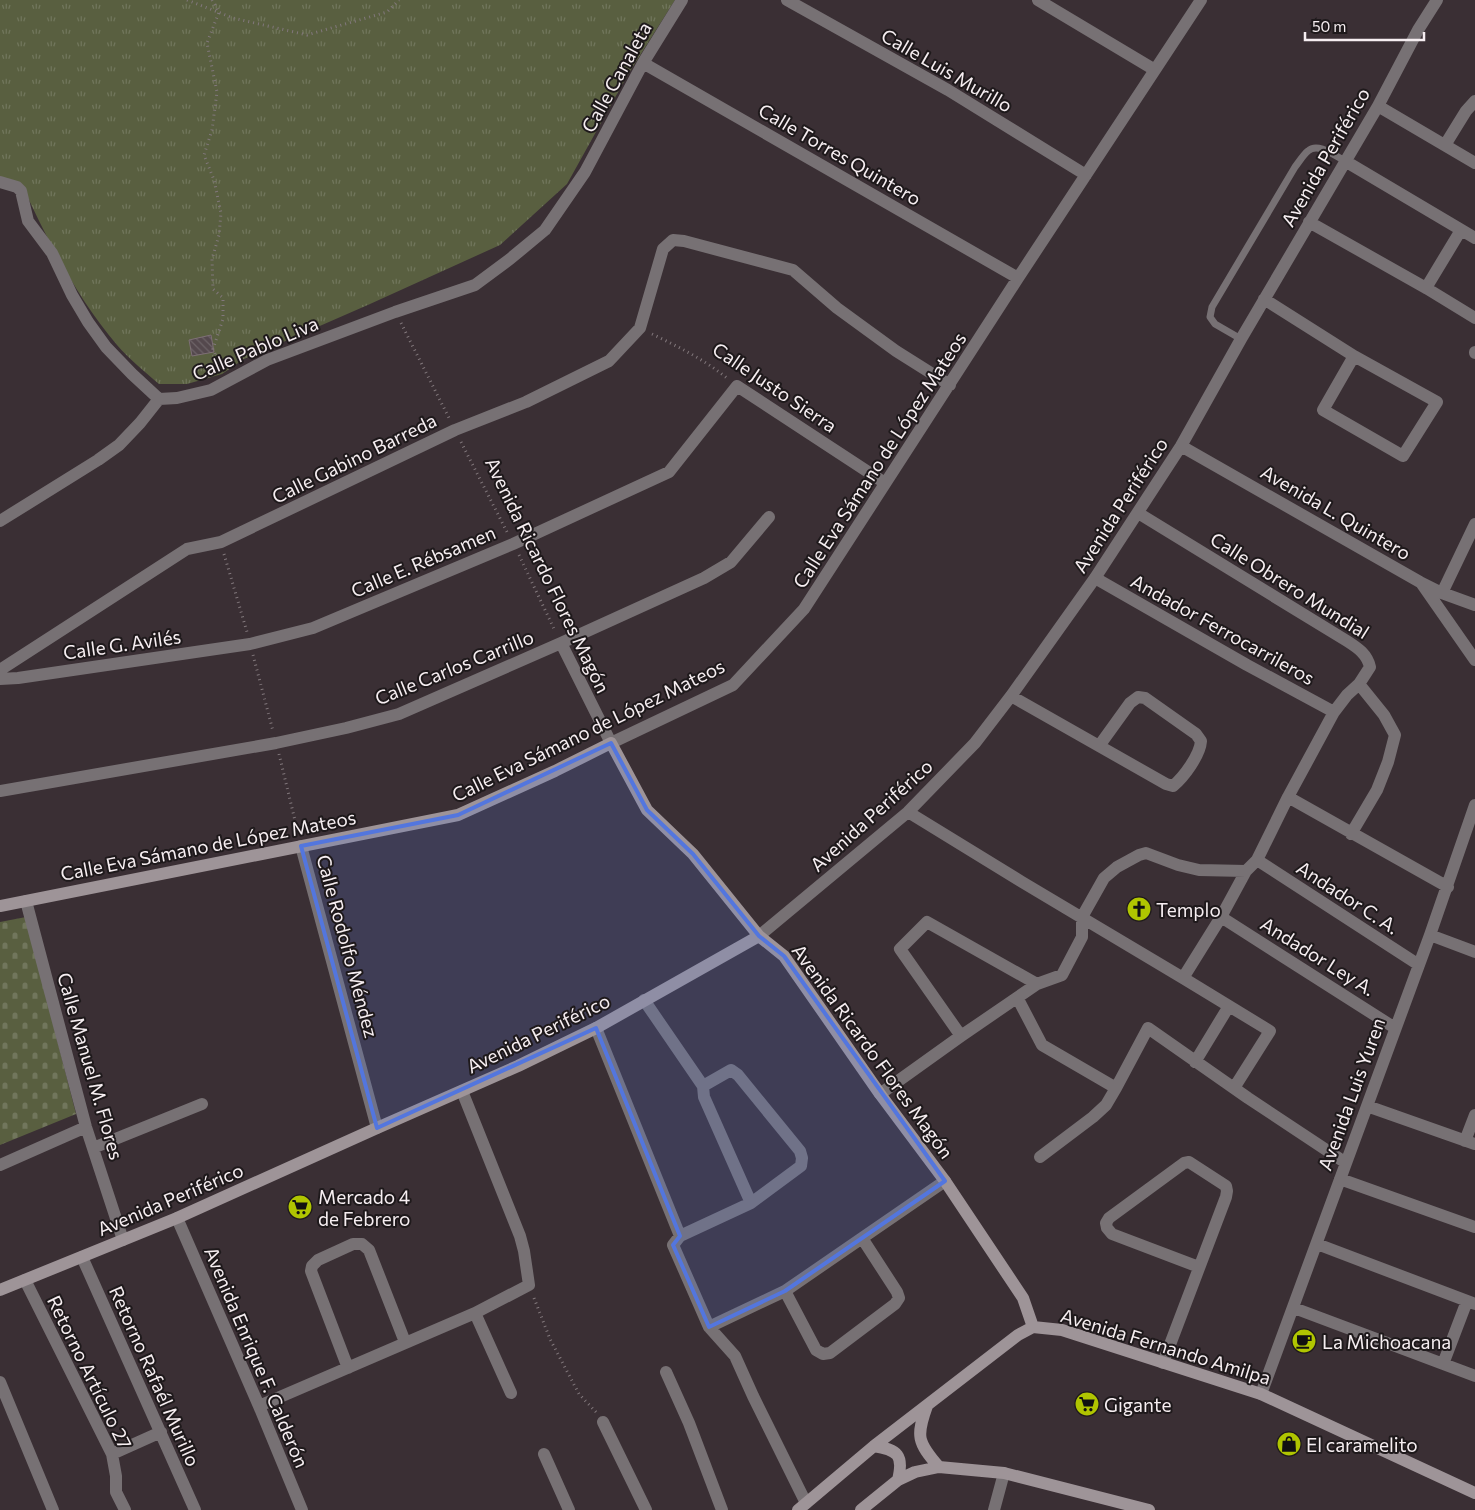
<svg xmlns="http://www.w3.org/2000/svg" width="1475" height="1510" font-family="Commissioner,sans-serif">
<defs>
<pattern id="grass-tufts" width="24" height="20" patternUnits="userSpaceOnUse" patternTransform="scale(1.25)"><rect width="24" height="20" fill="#595f40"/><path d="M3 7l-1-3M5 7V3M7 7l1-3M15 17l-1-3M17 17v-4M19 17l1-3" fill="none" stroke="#71765c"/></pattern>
<pattern id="cemetery-stones" width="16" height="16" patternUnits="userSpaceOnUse" patternTransform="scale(1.25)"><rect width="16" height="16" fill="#595f40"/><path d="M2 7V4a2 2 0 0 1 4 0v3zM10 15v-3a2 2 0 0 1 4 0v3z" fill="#71765c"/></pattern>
<pattern id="building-back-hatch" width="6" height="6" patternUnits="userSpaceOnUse" patternTransform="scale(1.25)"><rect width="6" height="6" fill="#54484d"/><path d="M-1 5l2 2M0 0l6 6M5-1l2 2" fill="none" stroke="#6d6367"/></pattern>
</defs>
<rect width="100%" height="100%" fill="#3a2f34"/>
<path fill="url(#grass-tufts)" d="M0,0H675L627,76L567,184L500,245L370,304L244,359L222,374L187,384H159C145,372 129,359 117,345C78,299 48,242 23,187L0,179Z"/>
<path fill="url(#cemetery-stones)" d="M26,917L76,1114L0,1145V922Z"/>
<path fill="url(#building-back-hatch)" stroke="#7e7076" d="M211,335L214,352L192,356L189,340Z"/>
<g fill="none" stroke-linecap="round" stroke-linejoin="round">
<path stroke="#82787c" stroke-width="3" stroke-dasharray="1 4" stroke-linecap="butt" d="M187,0L233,18L307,35L387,12L399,0
M212,0L219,12L207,43L217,92L212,130L204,155L214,180L221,213L219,235L212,259L213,289L223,298V319L213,349L221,369
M401,323L449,418
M652,334C679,347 705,360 728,379
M461,442L507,532
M224,554L247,632
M519,555L555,631
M253,655L273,731
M279,754L298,833
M534,1298L550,1339L579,1394L596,1412"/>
<path stroke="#777174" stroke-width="7" d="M1241,339L1215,324L1210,317L1212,307L1295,167C1299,162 1303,155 1308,151C1318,142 1335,156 1345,161"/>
<path stroke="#777174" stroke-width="12" d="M787,0L948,90L1086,175
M1038,0L1155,70
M643,63L1018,278
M1378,106L1475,163
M1445,145L1466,111L1475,101
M1345,161L1475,238
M0,182L17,187L21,191L28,221L52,253L72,295L88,322L106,347L132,374L159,399L177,398L211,390L267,360L395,312L475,285L510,259L545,230L585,172L643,63L682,0
M1309,222L1426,288L1475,318
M1426,288L1461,230
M1264,299L1354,356L1437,402L1403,456L1323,410L1354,356
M1475,352V353
M1181,446L1420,582L1442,593L1475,605
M1138,513L1347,641C1358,648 1367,654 1370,667L1359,684L1347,695L1334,712L1288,797L1257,860L1246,871L1221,917L1183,978
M0,521L98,460L119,445L140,423L159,399
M1095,578L1247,665L1334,712
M1422,584L1475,660
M1442,593L1475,524
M561,643L611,743L733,685L804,609L1018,278L1201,0
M0,670L187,549L221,542L455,430L526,402L609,361L640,328L663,249L673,240L684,241L793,270L837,308L896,351L950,385
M0,679L18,678L250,644L313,628L513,544L669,472L737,386L885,483
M1011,696L1166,784L1173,786C1184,777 1200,755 1201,741L1196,734L1145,698L1138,697L1130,703L1099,746
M0,791L276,743L346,728L399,714L561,643L704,578L731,562L769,517
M1288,797L1448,887
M908,812L1022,882L1183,978L1270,1031L1234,1088
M1351,834L1377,790L1388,762L1395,735L1384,715L1359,684
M301,846L377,1128
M1257,860L1419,965
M26,901L86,1127L123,1240
M1221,917L1395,1028
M1430,935L1475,952
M759,936L908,812L975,743L1011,696L1095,578L1181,446L1241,339L1378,106L1418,30L1437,0
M1018,999L1042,1045L1116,1088
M644,1000L703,1086L704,1097L751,1203
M596,1028L680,1236
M961,1036L900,949L927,922L1037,984
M1195,1062L1229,1006
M703,1086L731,1070L738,1075L800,1151L802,1158L801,1166L751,1203L680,1236L673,1245L709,1327L735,1356L753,1396L806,1503
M462,1091L520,1236L524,1251L529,1285L475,1313
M880,1094L961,1036L1037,984L1062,975L1082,937V917L1104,878L1117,867L1139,855L1146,853L1178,865L1199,870L1246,871
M1367,1106L1475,1144
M1465,1141L1475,1115
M93,1148L202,1104
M1040,1157L1093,1117L1106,1105L1116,1088L1148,1028L1248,1098L1346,1163
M0,1165L86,1127
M1340,1179L1475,1227
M177,1218L259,1406L302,1510
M1317,1244L1475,1304
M82,1257L195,1510
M25,1280L112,1454L116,1476V1492L125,1510
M785,1291L816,1350L823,1354L830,1353L895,1304L899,1298L897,1292L862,1238
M1294,1308L1475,1376
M709,1327L785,1291L945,1181
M1163,1363L1226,1197L1227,1191L1226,1186L1189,1162L1184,1163L1109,1218L1106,1223L1107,1228L1112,1234L1199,1267
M1443,1364L1467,1301
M348,1368L311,1271L312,1266L318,1260L353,1244H362L369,1250L405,1342
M666,1372L689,1423L722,1510
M0,1382L53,1510
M1261,1394L1430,935L1475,805
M259,1406L475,1313L511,1393
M603,1422L646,1510
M112,1454L161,1432
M544,1454L569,1510
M994,1510L1004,1473"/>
<path stroke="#9e9498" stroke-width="12" d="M0,906L458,815L555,771L611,743L647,810L693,854L759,936L784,956L880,1094L945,1181L1023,1298L1033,1327
M0,1290L177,1218L377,1128L518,1066L596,1028L759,936
M927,1406C916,1436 917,1442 939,1467
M874,1446C898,1450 904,1455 898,1480
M798,1510L874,1446L1018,1335L1033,1327L1062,1330L1261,1394L1475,1493
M861,1510L898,1480L915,1472L939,1467L1004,1473L1149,1510"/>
</g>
<path fill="#5376de" fill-opacity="0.2" stroke="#5376de" stroke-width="4" stroke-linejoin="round" d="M611,743L647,810L693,854L759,936L784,956L945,1181L785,1291L709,1327L673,1245L680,1236L596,1028L377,1128L301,846L458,815Z"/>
<defs>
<symbol id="church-disc" viewBox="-11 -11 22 22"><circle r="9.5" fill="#b0c501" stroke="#1e191b"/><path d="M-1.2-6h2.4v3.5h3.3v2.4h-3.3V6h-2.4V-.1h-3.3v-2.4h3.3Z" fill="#111"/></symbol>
<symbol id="supermarket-disc" viewBox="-11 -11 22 22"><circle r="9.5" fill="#b0c501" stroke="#1e191b"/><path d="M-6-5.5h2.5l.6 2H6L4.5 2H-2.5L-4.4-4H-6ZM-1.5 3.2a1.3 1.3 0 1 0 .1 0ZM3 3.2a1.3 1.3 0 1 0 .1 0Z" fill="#111"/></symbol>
<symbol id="cafe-disc" viewBox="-11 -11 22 22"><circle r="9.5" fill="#b0c501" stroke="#1e191b"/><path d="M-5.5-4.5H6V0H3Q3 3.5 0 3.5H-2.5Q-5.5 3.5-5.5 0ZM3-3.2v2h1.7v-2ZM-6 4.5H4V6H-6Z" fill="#111"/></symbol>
<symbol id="shop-disc" viewBox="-11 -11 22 22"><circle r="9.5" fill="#b0c501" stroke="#1e191b"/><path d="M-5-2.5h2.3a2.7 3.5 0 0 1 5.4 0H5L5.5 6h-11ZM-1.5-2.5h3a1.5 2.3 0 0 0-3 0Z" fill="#111"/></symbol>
</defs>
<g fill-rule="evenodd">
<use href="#church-disc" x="1125" y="895" width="28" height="28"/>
<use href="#supermarket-disc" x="286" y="1193" width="28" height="28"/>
<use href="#cafe-disc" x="1290" y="1327" width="28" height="28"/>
<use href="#supermarket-disc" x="1073" y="1390" width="28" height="28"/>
<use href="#shop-disc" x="1275" y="1430" width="28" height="28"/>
</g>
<g text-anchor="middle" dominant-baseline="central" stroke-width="4" stroke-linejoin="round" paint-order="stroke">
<g font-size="19" fill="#f6eef1" stroke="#1e191b">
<text transform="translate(947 70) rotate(30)">Calle Luis Murillo</text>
<text transform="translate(616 77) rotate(-61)">Calle Canaleta</text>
<text transform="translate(840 154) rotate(30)">Calle Torres Quintero</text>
<text transform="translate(1325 157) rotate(-60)">Avenida Periférico</text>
<text transform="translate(255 348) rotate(-23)">Calle Pablo Liva</text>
<text transform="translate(775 387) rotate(34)">Calle Justo Sierra</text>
<text transform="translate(354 458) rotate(-26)">Calle Gabino Barreda</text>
<text transform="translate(879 460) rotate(-57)">Calle Eva Sámano de López Mateos</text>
<text transform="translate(1120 505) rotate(-57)">Avenida Periférico</text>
<text transform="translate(1336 512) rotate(30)">Avenida L. Quintero</text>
<text transform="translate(423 561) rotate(-23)">Calle E. Rébsamen</text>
<text transform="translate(548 575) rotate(64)">Avenida Ricardo Flores Magón</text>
<text transform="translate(1290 585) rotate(32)">Calle Obrero Mundial</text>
<text transform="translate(1223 629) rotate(29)">Andador Ferrocarrileros</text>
<text transform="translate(122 644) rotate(-8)">Calle G. Avilés</text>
<text transform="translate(454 667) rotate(-22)">Calle Carlos Carrillo</text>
<text transform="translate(588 730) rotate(-26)">Calle Eva Sámano de López Mateos</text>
<text transform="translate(871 815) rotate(-42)">Avenida Periférico</text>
<text transform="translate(208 845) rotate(-11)">Calle Eva Sámano de López Mateos</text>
<text transform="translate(1348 897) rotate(33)">Andador C. A.</text>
<text transform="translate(348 946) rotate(75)">Calle Rodolfo Méndez</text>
<text transform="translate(1318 956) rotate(32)">Andador Ley A.</text>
<text transform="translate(538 1033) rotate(-26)">Avenida Periférico</text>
<text transform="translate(873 1051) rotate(54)">Avenida Ricardo Flores Magón</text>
<text transform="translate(91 1066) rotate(74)">Calle Manuel M. Flores</text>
<text transform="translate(1351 1094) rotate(-70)">Avenida Luis Yuren</text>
<text transform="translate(170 1199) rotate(-23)">Avenida Periférico</text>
<text transform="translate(1166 1346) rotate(17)">Avenida Fernando Amilpa</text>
<text transform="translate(257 1357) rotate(67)">Avenida Enrique F. Calderón</text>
<text transform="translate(90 1372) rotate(64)">Retorno Artículo 27</text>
<text transform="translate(155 1376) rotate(66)">Retorno Rafaél Murillo</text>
</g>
<g font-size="19" fill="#f6eef1" stroke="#1e191b" text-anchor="start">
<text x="1156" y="909">Templo</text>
<text x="318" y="1196">Mercado 4<tspan x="318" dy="22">de Febrero</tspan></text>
<text x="1322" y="1341">La Michoacana</text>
<text x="1104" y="1404">Gigante</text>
<text x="1306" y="1444">El caramelito</text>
</g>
</g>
<path d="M1305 32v8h119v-8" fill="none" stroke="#f6eef1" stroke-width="2.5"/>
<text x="1312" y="32" font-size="15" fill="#f6eef1" stroke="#1e191b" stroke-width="4" paint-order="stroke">50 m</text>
</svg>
